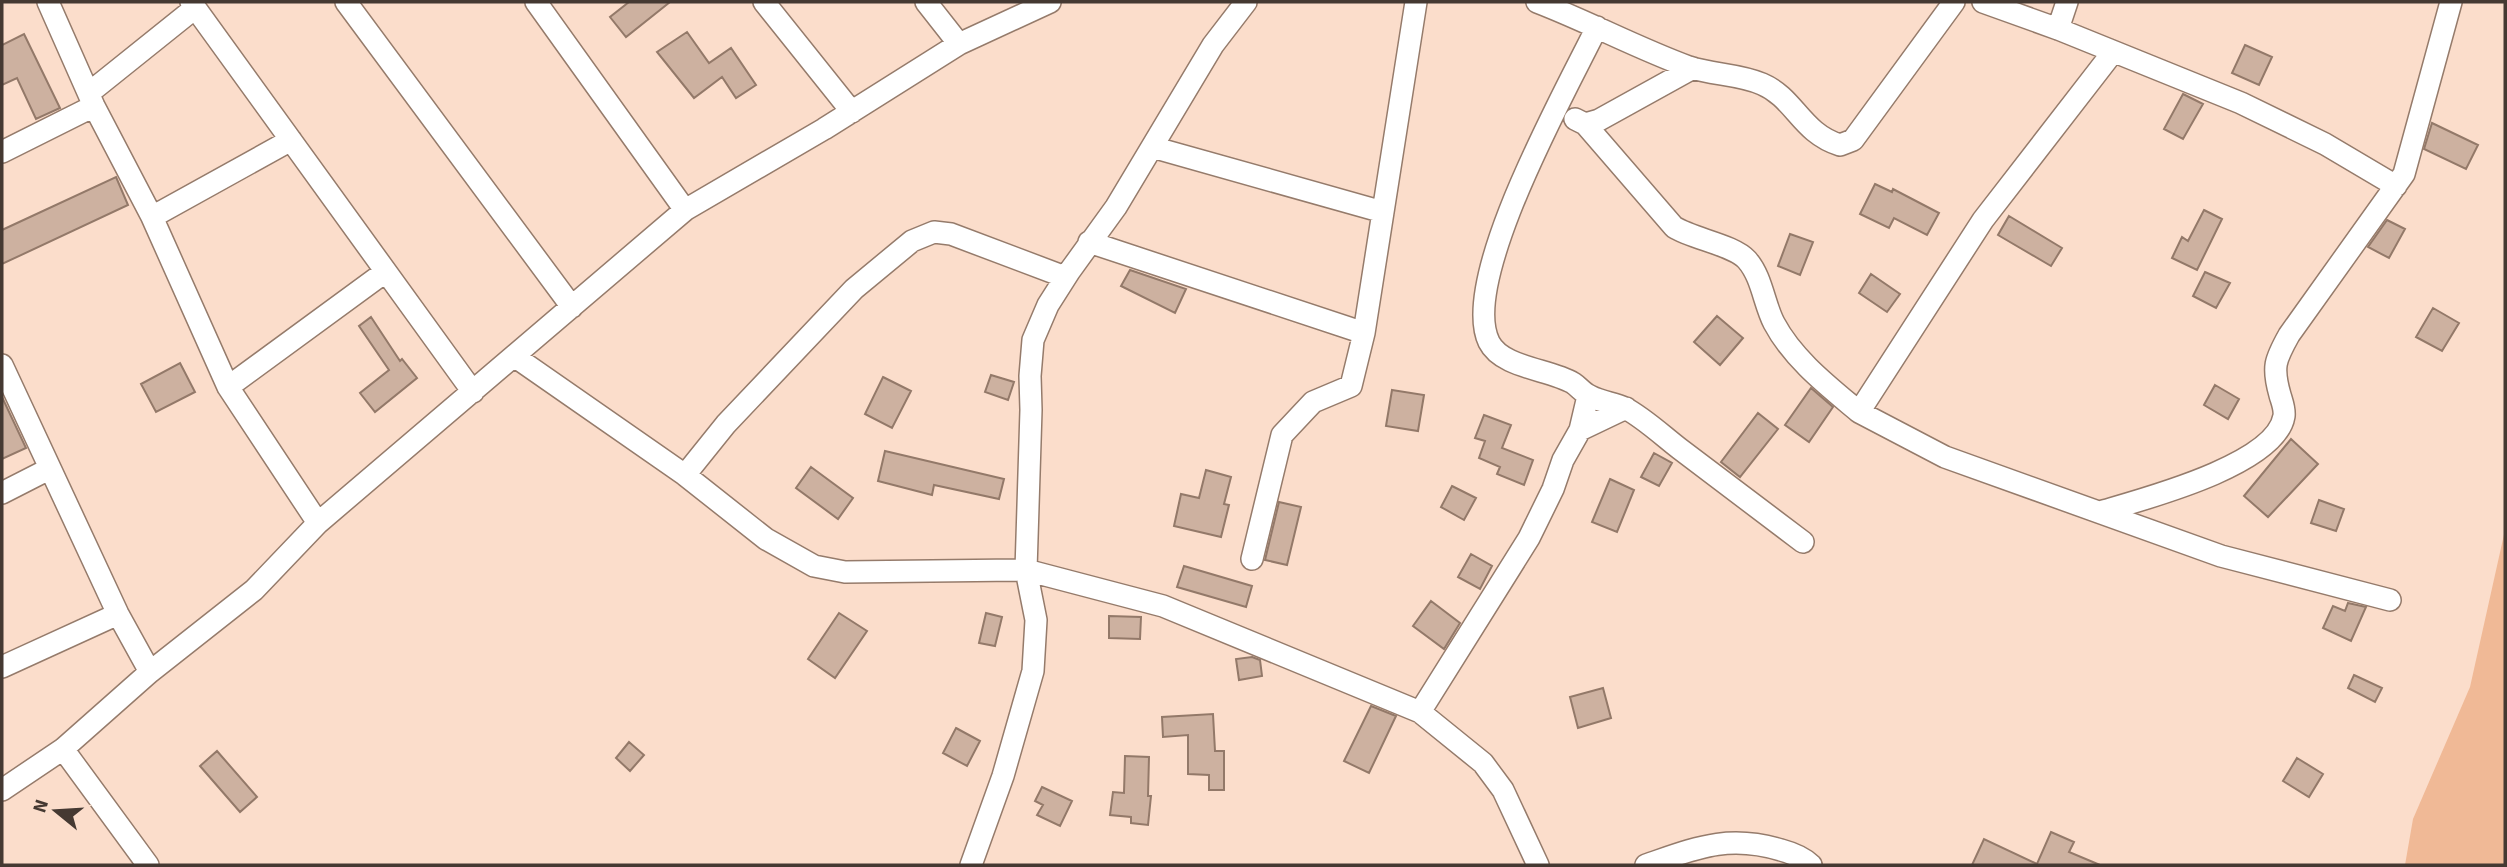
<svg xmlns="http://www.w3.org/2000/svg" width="2507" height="867" font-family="'Source Sans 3',sans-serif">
<rect width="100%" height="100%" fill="#fbddcb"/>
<path fill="#f0b996" d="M2505,530V865H2405L2413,819L2470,687Z"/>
<path fill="#cdb1a0" stroke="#937969" stroke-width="2" d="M629,2H670L626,37L610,17Z
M687,32L709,63L731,48L756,85L736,98L722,77L694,98L657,52Z
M24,34L60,108L36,119L17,78L2,85V45Z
M2245,45L2272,57L2259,85L2232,73Z
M2183,94L2203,104L2183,139L2164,129Z
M2432,123L2478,145L2466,169L2424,149Z
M116,177L128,205L2,264V230Z
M1875,184L1892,192L1893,189L1939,213L1927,235L1894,218L1889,228L1860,214Z
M2204,210L2222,219L2197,270L2172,258L2182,237L2188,241Z
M2009,216L2062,248L2051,266L1998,235Z
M2387,220L2405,229L2389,258L2368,247Z
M1790,234L1813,242L1800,275L1778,266Z
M1130,270L1186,289L1175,313L1121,286Z
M2205,272L2230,283L2216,308L2193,296Z
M1871,274L1900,294L1887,312L1859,293Z
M2433,308L2459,323L2442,351L2416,337Z
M1717,316L1743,338L1720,365L1694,342Z
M371,317L400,361L402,359L417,378L375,412L360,393L389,370L359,326Z
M180,363L195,392L156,412L141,384Z
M991,375L1014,382L1008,400L985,392Z
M883,377L911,391L892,428L865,414Z
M2215,385L2239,399L2228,419L2204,405Z
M1811,388L1833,407L1809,442L1785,425Z
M1392,390L1424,395L1418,431L1386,426Z
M2,397L26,448L2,459Z
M1758,413L1778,429L1740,477L1721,462Z
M1484,415L1511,425L1502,448L1533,460L1524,485L1497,474L1500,467L1479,458L1485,441L1475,438Z
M2291,439L2318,464L2268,517L2244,496Z
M885,451L1004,479L999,499L934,485L932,495L878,481Z
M1654,453L1672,463L1659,486L1641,477Z
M811,467L853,498L838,519L796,488Z
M1206,470L1231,477L1224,504L1229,505L1221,537L1174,526L1181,494L1199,498Z
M1610,479L1634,490L1617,532L1592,522Z
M1452,486L1476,498L1464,520L1441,507Z
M2319,500L2344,509L2336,531L2311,523Z
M1279,502L1301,507L1287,565L1265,560Z
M1471,554L1492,566L1480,589L1458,577Z
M1184,566L1252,586L1246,607L1177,587Z
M1431,601L1460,623L1444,649L1413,626Z
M2348,603L2366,607L2351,641L2323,628L2333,606L2345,611Z
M839,613L867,631L835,678L808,659Z
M986,613L1002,617L995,646L979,643Z
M1109,616L1141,617L1140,639L1109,638Z
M1252,657L1260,660L1262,676L1239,680L1236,659Z
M2354,675L2382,688L2375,702L2348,688Z
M1603,688L1611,718L1578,728L1570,697Z
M1371,706L1396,716L1369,773L1344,761Z
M1213,714L1215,751H1224V790H1209V775L1188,774V735L1163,737L1162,717Z
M956,728L980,741L967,766L943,753Z
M629,742L644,755L630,771L616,758Z
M217,751L257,797L240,812L200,766Z
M1125,756L1149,757L1148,796H1151L1148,825L1131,823V817L1110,815L1113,792L1124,793Z
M2297,758L2323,774L2309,797L2283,781Z
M1042,787L1072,801L1060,826L1037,815L1043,805L1035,801Z
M2051,832L2074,842L2069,852L2100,865H1972L1984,839L2037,864Z"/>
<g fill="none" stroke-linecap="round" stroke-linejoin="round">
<defs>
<path id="minor" d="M48,2L94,106L152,217L228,387L318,523
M191,2L473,392
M346,2L572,307
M536,2L685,210
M764,2L852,112
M926,2L959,44
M1537,2C1589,22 1637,48 1689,67C1713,75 1739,74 1762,84C1795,98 1801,133 1840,145L1853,140L1954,2
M1983,2L2058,29L2241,103L2325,144L2396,186
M1597,27C1567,89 1459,280 1489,342C1502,368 1549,369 1573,383C1579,387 1583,393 1590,396C1601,402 1614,403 1625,408C1644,418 1663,436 1680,449C1721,480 1762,511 1803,542
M2058,29L2067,2
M89,93L195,8
M1575,119L1585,124L1599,120L1693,68
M1585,124L1674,227C1693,239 1734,245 1747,260C1762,277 1764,304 1774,323C1793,359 1828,386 1859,412L1983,220L2113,52
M1152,147L1383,212
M2,152L94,106
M152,217L291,140
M1089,242L1364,333
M514,356L685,475L766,539L814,566L845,572L1026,570L1163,606L1420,712L1529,538L1553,489L1563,460L1580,430L1588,396
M2,365L118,614L150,672
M228,387L385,272
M1859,412L1945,457L2221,556L2390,600
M1580,430L1626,408
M685,475L726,424L854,289L912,241L934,232L951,234L1065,277
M2,493L49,469
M2100,512C2144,499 2276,465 2284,416C2285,409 2282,402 2280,395C2272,367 2275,360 2289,335L2404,174L2451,2
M1252,559L1282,435L1313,402L1351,386L1364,333L1416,2
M2,667L118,614
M1420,712L1483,763L1503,790L1538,865
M63,749L148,865
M2,790L63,749L150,672L254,590L318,523L685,210L824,129L959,44L1050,2
M971,865L1003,776L1033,671L1036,620L1026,570L1031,410L1030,376L1033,340L1048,305L1069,272L1116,207L1213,45L1246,2
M1646,865C1696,848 1728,834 1781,850C1792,853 1803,857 1811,865"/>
</defs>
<use href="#minor" stroke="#957b6b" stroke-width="24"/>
<use href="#minor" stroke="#fff" stroke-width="21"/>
</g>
<rect width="2507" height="867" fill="none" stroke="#453932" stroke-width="7"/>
<g transform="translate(56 811) rotate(288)" stroke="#fbddcb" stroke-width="5" paint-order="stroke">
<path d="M0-5L12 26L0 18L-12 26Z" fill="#453932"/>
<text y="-10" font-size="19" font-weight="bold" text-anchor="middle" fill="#453932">N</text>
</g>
</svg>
